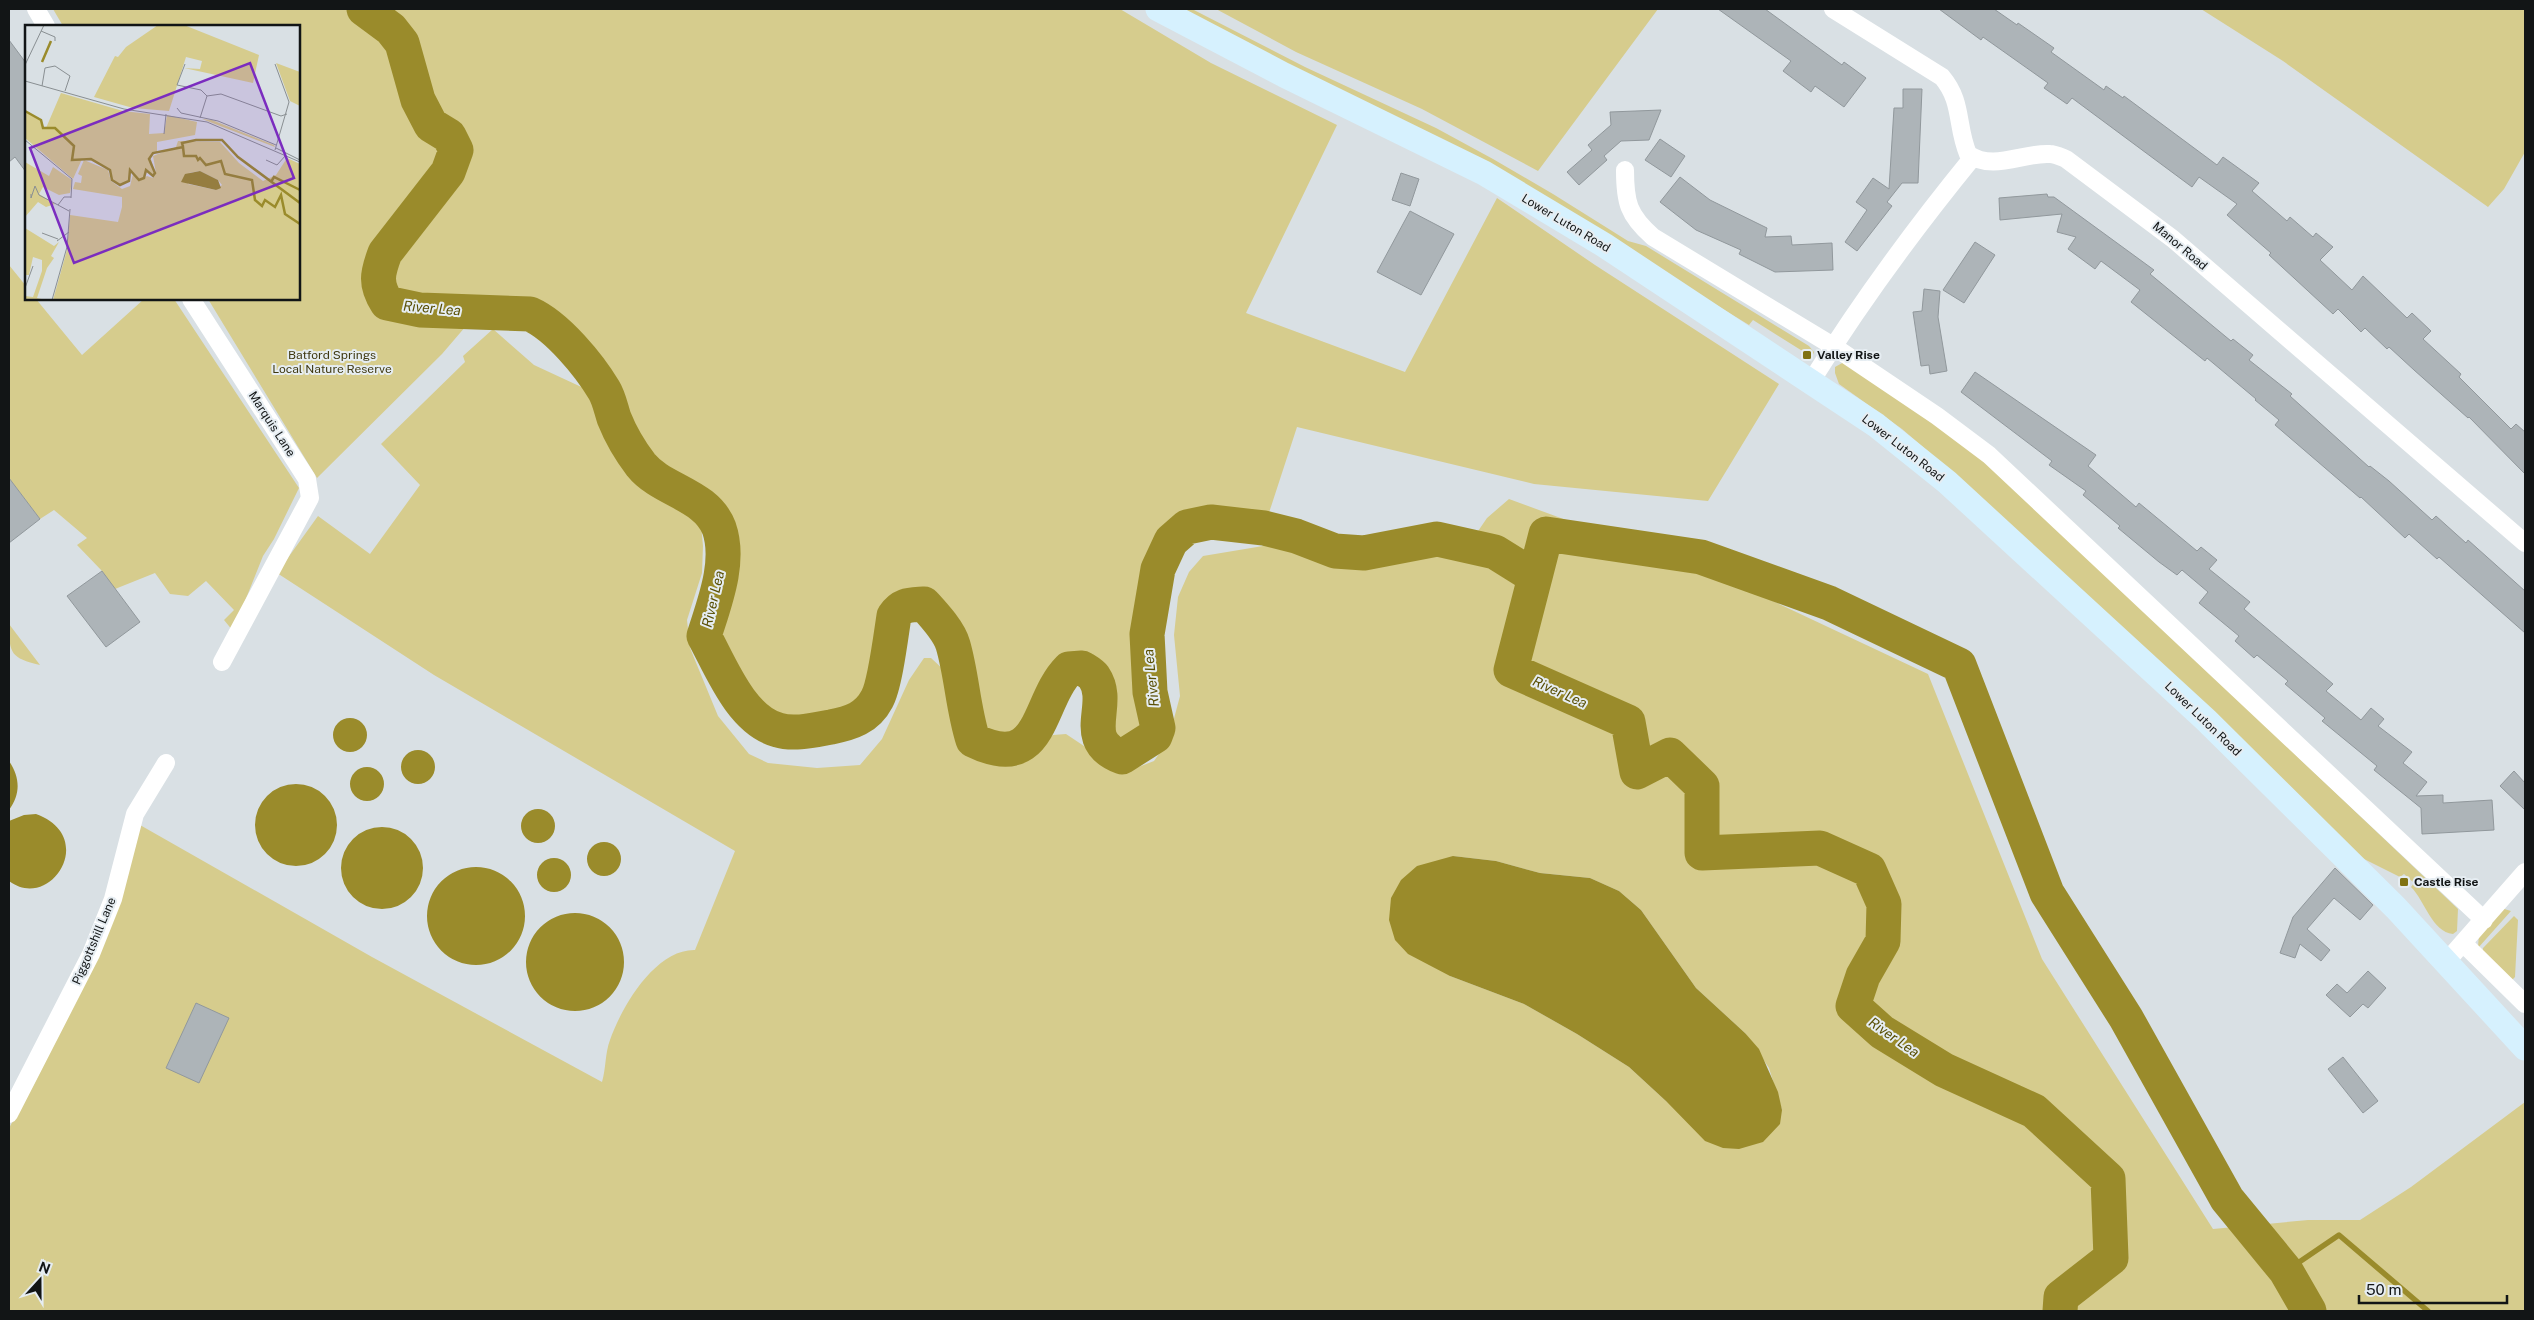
<svg xmlns="http://www.w3.org/2000/svg" width="2534" height="1320" font-family="'Public Sans',sans-serif">
<rect width="100%" height="100%" fill="#d9e0e4"/>
<path fill="#d6cc8d" fill-rule="evenodd" d="M53,9H1120L1211,63L1337,125L1246,313L1405,372L1497,198L1595,265L1779,384L1708,501L1534,484L1297,427L1264,528C1239,525 1213,518 1188,527C1147,541 1146,653 1149,689C1151,702 1162,717 1157,730C1153,743 1134,752 1122,757C1071,738 1123,696 1082,668L1069,669C1036,702 1044,775 973,740C963,709 963,676 953,645C949,631 934,614 924,604C910,605 902,604 894,616C891,635 885,684 877,699C867,718 851,723 831,727C814,730 794,735 778,730C741,720 721,667 704,636C714,604 731,562 719,528C708,498 674,494 651,477C630,460 615,418 606,394C599,375 549,320 531,315C515,310 494,313 478,312L442,354L317,478L208,299H299V26H63Z
M1177,9H1192L1305,67L1436,128L1493,159L1553,194L1628,241L1646,246L1809,346L1814,352L1812,357L1753,320L1749,325L1521,185Z
M1216,9H1658L1538,171L1422,109L1296,52Z
M2201,9H2525V152L2504,189L2488,207L2283,61Z
M9,265L26,286V299H36L82,355L144,299H174L299,488L274,539L263,556L233,631L224,620L234,610L206,581L188,596L170,594L155,573L115,589L102,571L77,545L87,538L54,510L40,519L9,478Z
M493,329L534,365L590,391L600,425L630,474L642,486L675,504L701,525L703,546L702,573L687,620L690,648L718,716L749,754L768,763L817,768L860,765L882,739L909,680L924,658H931L945,671L951,716L959,740L979,755L1007,762L1034,752L1053,735L1066,734L1090,750L1104,767L1123,773L1154,761L1168,741L1180,696L1174,635L1178,597L1189,572L1203,556L1263,546L1302,548L1328,559L1363,563L1393,552L1426,546L1458,548L1474,553V537L1487,518L1509,499L1724,578L1928,674L2042,959L2213,1229L2308,1220H2360L2411,1187L2525,1102V1311H9V1128L34,1084L100,954L140,825L372,957L602,1082C606,1069 605,1053 610,1040C621,1008 655,949 695,950L735,851L434,675L277,573L318,516L370,554L420,485L381,444L465,362L463,356ZM1453,856L1496,861L1540,873L1590,878L1619,891L1641,910L1696,988L1745,1033L1769,1068L1782,1110L1667,1102L1629,1067L1577,1034L1524,1004L1450,976Z
M1844,362L1983,458L2458,909L2457,931L2453,934C2432,932 2425,901 2411,887L2414,883L2404,874L2400,877L2356,855L1958,477L1902,429L1839,384L1835,373V367Z
M9,624L40,665C11,658 9,654 9,624Z
M2501,908L2511,911L2478,948L2479,933Z
M2514,916L2518,920L2515,977L2512,980L2482,953L2483,948Z"/>
<path fill="#9a8b2b" d="M333 735a17 17 0 1 1 34 0a17 17 0 1 1-34 0Z
M401 767a17 17 0 1 1 34 0a17 17 0 1 1-34 0Z
M9,761C20,777 21,794 9,810Z
M350 784a17 17 0 1 1 34 0a17 17 0 1 1-34 0Z
M255 825a41 41 0 1 1 82 0a41 41 0 1 1-82 0Z
M521 826a17 17 0 1 1 34 0a17 17 0 1 1-34 0Z
M36,814C99,837 50,912 9,881V821L24,815Z
M341 868a41 41 0 1 1 82 0a41 41 0 1 1-82 0Z
M587 859a17 17 0 1 1 34 0a17 17 0 1 1-34 0Z
M1453,856L1496,861L1540,873L1590,878L1619,891L1641,910L1696,988L1745,1033L1759,1049L1778,1092L1782,1110L1780,1124L1763,1142L1739,1149L1723,1148L1705,1141L1667,1102L1629,1067L1577,1034L1524,1004L1450,976L1408,954L1395,940L1389,920L1391,898L1401,880L1417,866Z
M537 875a17 17 0 1 1 34 0a17 17 0 1 1-34 0Z
M427 916a49 49 0 1 1 98 0a49 49 0 1 1-98 0Z
M526 962a49 49 0 1 1 98 0a49 49 0 1 1-98 0Z"/>
<g fill="none" stroke-linecap="round" stroke-linejoin="round">
<path stroke="#9a8b2b" stroke-width="5.5" d="M2286,1271L2339,1235L2428,1311"/>
<path stroke="#9a8b2b" stroke-width="35" d="M364,9L391,29L402,43L418,100L431,125L449,136L456,150L448,172L385,253C377,274 375,284 387,303L420,310L530,314C557,326 589,365 604,390C609,398 611,409 614,418C620,433 631,452 641,465C662,491 706,494 719,528C731,562 714,604 704,636C721,667 741,720 778,730C794,735 814,730 831,727C851,723 867,718 877,699C885,685 891,635 894,616C902,604 910,605 924,604C934,615 949,631 953,645C962,676 963,709 973,740C1044,775 1036,702 1069,669L1082,668C1085,670 1091,673 1094,677C1113,705 1077,740 1122,757L1155,736L1158,728L1150,692L1147,634L1158,569L1171,541L1187,527L1211,522L1264,528L1296,536L1335,551L1364,553L1437,539L1495,552L1535,577L1511,670L1628,722L1637,772L1670,755L1702,786V853L1820,848L1869,870L1884,904L1883,941L1863,976L1853,1006L1882,1032L1944,1070L2034,1111L2108,1179L2111,1258L2061,1297L2060,1311
M1535,577L1546,534L1701,557L1829,603L1959,665L2047,893L2126,1018L2227,1199L2286,1271L2309,1311"/>
</g>
<path fill="#adb4b8" stroke="#91989c" d="M1718,9H1765L1842,65L1844,62L1866,78L1844,107L1815,86L1811,92L1783,71L1791,61Z
M1939,9H1994L2017,25L2018,23L2054,48L2051,52L2104,90L2106,86L2123,98L2124,96L2217,165L2223,157L2259,183L2252,191L2287,221L2290,217L2313,237L2316,233L2333,247L2320,260L2352,290L2363,276L2407,318L2412,313L2431,331L2423,339L2461,374L2459,377L2511,429L2516,424L2525,432V474L2469,417L2468,418L2414,370L2389,347L2387,349L2365,328L2361,332L2338,309L2333,314L2269,255L2271,253L2227,215L2237,204L2199,177L2192,187L2072,98L2067,104L2044,88L2048,83L1983,37L1981,40Z
M9,40L26,63V172L15,157L9,162Z
M1903,89H1922L1918,183H1902L1887,202L1892,206L1857,251L1845,242L1867,210L1856,202L1873,178L1889,189L1894,108H1903Z
M1661,110L1649,140L1621,141L1604,156L1607,160L1579,185L1567,172L1592,150L1588,145L1611,125L1610,112Z
M1660,139L1685,156L1671,177L1645,160Z
M1401,173L1419,179L1410,206L1392,200Z
M1680,177L1710,200L1767,228L1765,237L1791,236L1792,245L1832,243L1833,270L1775,272L1739,254L1741,250L1696,230L1660,202Z
M2047,194L2048,197H2054L2154,270L2150,274L2231,341L2233,339L2253,355L2249,360L2292,394L2290,396L2369,467L2370,466L2389,481L2432,520L2436,516L2466,543L2468,540L2525,591V633L2439,557L2437,559L2409,534L2405,538L2361,497L2360,498L2275,425L2279,420L2255,400L2256,399L2207,358L2205,361L2131,302L2140,290L2101,261L2095,269L2068,249L2076,237L2057,232L2062,214L2000,220L1999,198Z
M1410,211L1454,234L1421,295L1377,272Z
M1975,242L1995,255L1964,303L1943,290Z
M1924,289L1940,291L1938,317L1947,371L1930,374L1929,365L1921,366L1913,312L1922,311Z
M1975,372L2096,455L2088,466L2136,507L2139,503L2197,551L2201,547L2217,560L2209,569L2250,602L2244,609L2251,615L2333,684L2326,691L2361,720L2371,708L2384,719L2378,726L2412,752L2403,763L2427,782L2416,796L2443,795V803L2492,800L2494,830L2422,834L2421,808L2374,770L2377,766L2322,721L2325,718L2285,684L2288,681L2257,655L2254,658L2235,641L2239,636L2199,603L2208,592L2182,570L2177,575L2159,562L2118,528L2120,526L2083,495L2086,491L2049,465L2052,461L1961,392Z
M9,478L40,519L9,543Z
M102,571L140,622L106,647L67,596Z
M2514,771L2525,783V810L2500,786Z
M2335,868L2373,905L2360,920L2334,898L2307,929L2330,950L2321,961L2300,944L2295,958L2280,953L2293,917Z
M2368,971L2386,988L2368,1008L2363,1004L2350,1017L2326,995L2337,984L2347,993Z
M196,1003L229,1018L199,1083L166,1068Z
M2343,1057L2378,1101L2363,1113L2328,1069Z"/>
<g fill="none" stroke-linecap="round" stroke-linejoin="round">
<path stroke="#fff" stroke-width="18" d="M36,9L46,26
M1833,9L1942,77C1963,102 1956,125 1968,154C1993,172 2024,152 2050,154C2055,154 2061,157 2066,159L2173,239L2525,543
M1625,170C1625,202 1628,215 1653,237L1833,346L1937,416L1989,455L2484,920
M191,299L307,479L310,498L222,662
M1812,380C1860,303 1915,228 1973,157
M2464,944L2525,1004
M2446,962L2525,872
M9,1114L91,954L113,899L135,814L166,763"/>
<path stroke="#d6f1fe" stroke-width="25" d="M1158,9L1284,75L1484,173L1604,245L1876,425L1947,482L2206,720L2396,908L2525,1048"/>
</g>
<g fill="#807212" stroke="#e6edf2" stroke-width="2">
<rect x="1802" y="350" width="10" height="10" rx="2.5"/>
<rect x="2399" y="877" width="10" height="10" rx="2.5"/>
</g>
<g text-anchor="middle" dominant-baseline="central" stroke-width="4" stroke-linejoin="round" paint-order="stroke">
<g font-size="12" fill="#121516" stroke="#e6edf2">
<text transform="translate(1566 223) rotate(31)">Lower Luton Road</text>
<text transform="translate(2180 246) rotate(40)">Manor Road</text>
<text transform="translate(272 424) rotate(57)">Marquis Lane</text>
<text transform="translate(1903 448) rotate(38)">Lower Luton Road</text>
<text transform="translate(2203 719) rotate(44)">Lower Luton Road</text>
<text transform="translate(94 941) rotate(-67)">Piggottshill Lane</text>
</g>
<g font-size="12" fill="#3f3810" stroke="#e6edf2">
<text x="332" y="355">Batford Springs<tspan x="332" dy="14">Local Nature Reserve</tspan></text>
</g>
<g font-size="12" font-weight="bold" fill="#121516" stroke="#e6edf2" text-anchor="start">
<text x="1817" y="355">Valley Rise</text>
<text x="2414" y="882">Castle Rise</text>
</g>
<g font-size="14" font-style="italic" fill="#594f04" stroke="#e6edf2">
<text transform="translate(432 308) rotate(5)">River Lea</text>
<text transform="translate(713 599) rotate(-77)">River Lea</text>
<text transform="translate(1151 678) rotate(-96)">River Lea</text>
<text transform="translate(1560 692) rotate(24)">River Lea</text>
<text transform="translate(1894 1037) rotate(35)">River Lea</text>
</g>
</g>
<g transform="translate(25 25)">
<rect width="275" height="275" fill="#d9e0e4"/>
<path d="M133,0H159L234,30L228,58L159,43L175,44L177,36L161,32L144,86L108,83L69,72L90,31L93,32L101,22ZM251,38L275,47V81L265,76ZM36,68L98,86L125,89L124,109L139,108L142,90L172,97L170,110L132,117V127L125,131L130,148L128,151L121,145L119,153L114,155L105,145L104,156L95,160L87,155L85,145L61,133L57,134L48,154L0,113V86L16,95L18,103H21ZM177,94L187,95L249,120L250,122ZM153,116L195,117L214,138L238,156L251,150L262,133L275,139V275H28L42,225L45,190L93,197L97,182V172L48,164L50,157L56,158L57,151L53,149L59,135L83,145L86,156L97,164L105,161L108,149L115,156L122,151L128,153L131,148L128,131L151,122ZM175,146L193,155L197,160L191,165L163,159L164,148ZM0,137L24,151L28,142L47,155L45,168L34,170L18,162L14,169L30,179L21,182L13,177L0,192ZM0,203L29,221L34,217L26,231L29,233L22,243L12,273L21,275H0V271L8,272L17,246V235L8,232L4,250H0Z" fill="#d6cc8d" fill-rule="evenodd"/>
<path d="M175,146L193,155L196,163L191,165L156,157L160,149Z" fill="#9a8b2b"/>
<path fill="none" stroke="#9a8b2b" stroke-width="2.5" d="M17,37L26,16M0,86L16,95L18,103H30L49,121L47,135L66,134L85,145L87,155L95,160L104,156L105,145L114,155L119,153L121,145L128,151L130,148L124,134L128,128L158,122L159,131H171L173,135L175,133L181,140L196,136L200,149L227,155L230,175L237,181L240,175L250,182L256,170L260,189L275,199M158,122L157,118L171,115H197L213,132L275,178M246,157L249,152L275,165"/>
<path fill="none" stroke="#898f92" stroke-width="1" d="M16,6L30,12V16M160,39L152,60L176,65L182,71L196,69L256,91L262,89M0,40L19,0M0,56L99,84L182,97L275,137M17,61L20,43L30,41L45,51L40,66M152,83L156,88L193,96L251,120M175,93L182,71M139,109L141,89M0,115L47,154L46,173M251,123L275,135M250,125L264,77L250,39M241,135L252,140L261,130M6,169V173L10,161L14,170L33,180M44,186L33,180L39,172H46M17,208L33,214M32,216L44,207M0,263L8,241M27,275L42,222L45,184"/>
<path fill="#7b2cbf" fill-opacity="0.15" stroke="#7b2cbf" stroke-width="2.5" d="M225,38L269,153L49,238L5,123Z"/>
<rect width="275" height="275" fill="none" stroke="#121516" stroke-width="2.5"/>
</g>
<rect width="2534" height="1320" fill="none" stroke="#121516" stroke-width="20"/>
<g transform="translate(40 1280) rotate(21)" stroke="#e6edf2" stroke-width="4" paint-order="stroke">
<path d="M0-4L9 19L0 12L-9 19Z" fill="#121516"/>
<text y="-8" font-size="14" font-weight="bold" text-anchor="middle" fill="#121516">N</text>
</g>
<path d="M2359 1295v8h148v-8" fill="none" stroke="#121516" stroke-width="2.5"/>
<text x="2366" y="1295" font-size="15" fill="#121516" stroke="#e6edf2" stroke-width="4" paint-order="stroke">50 m</text>
</svg>
